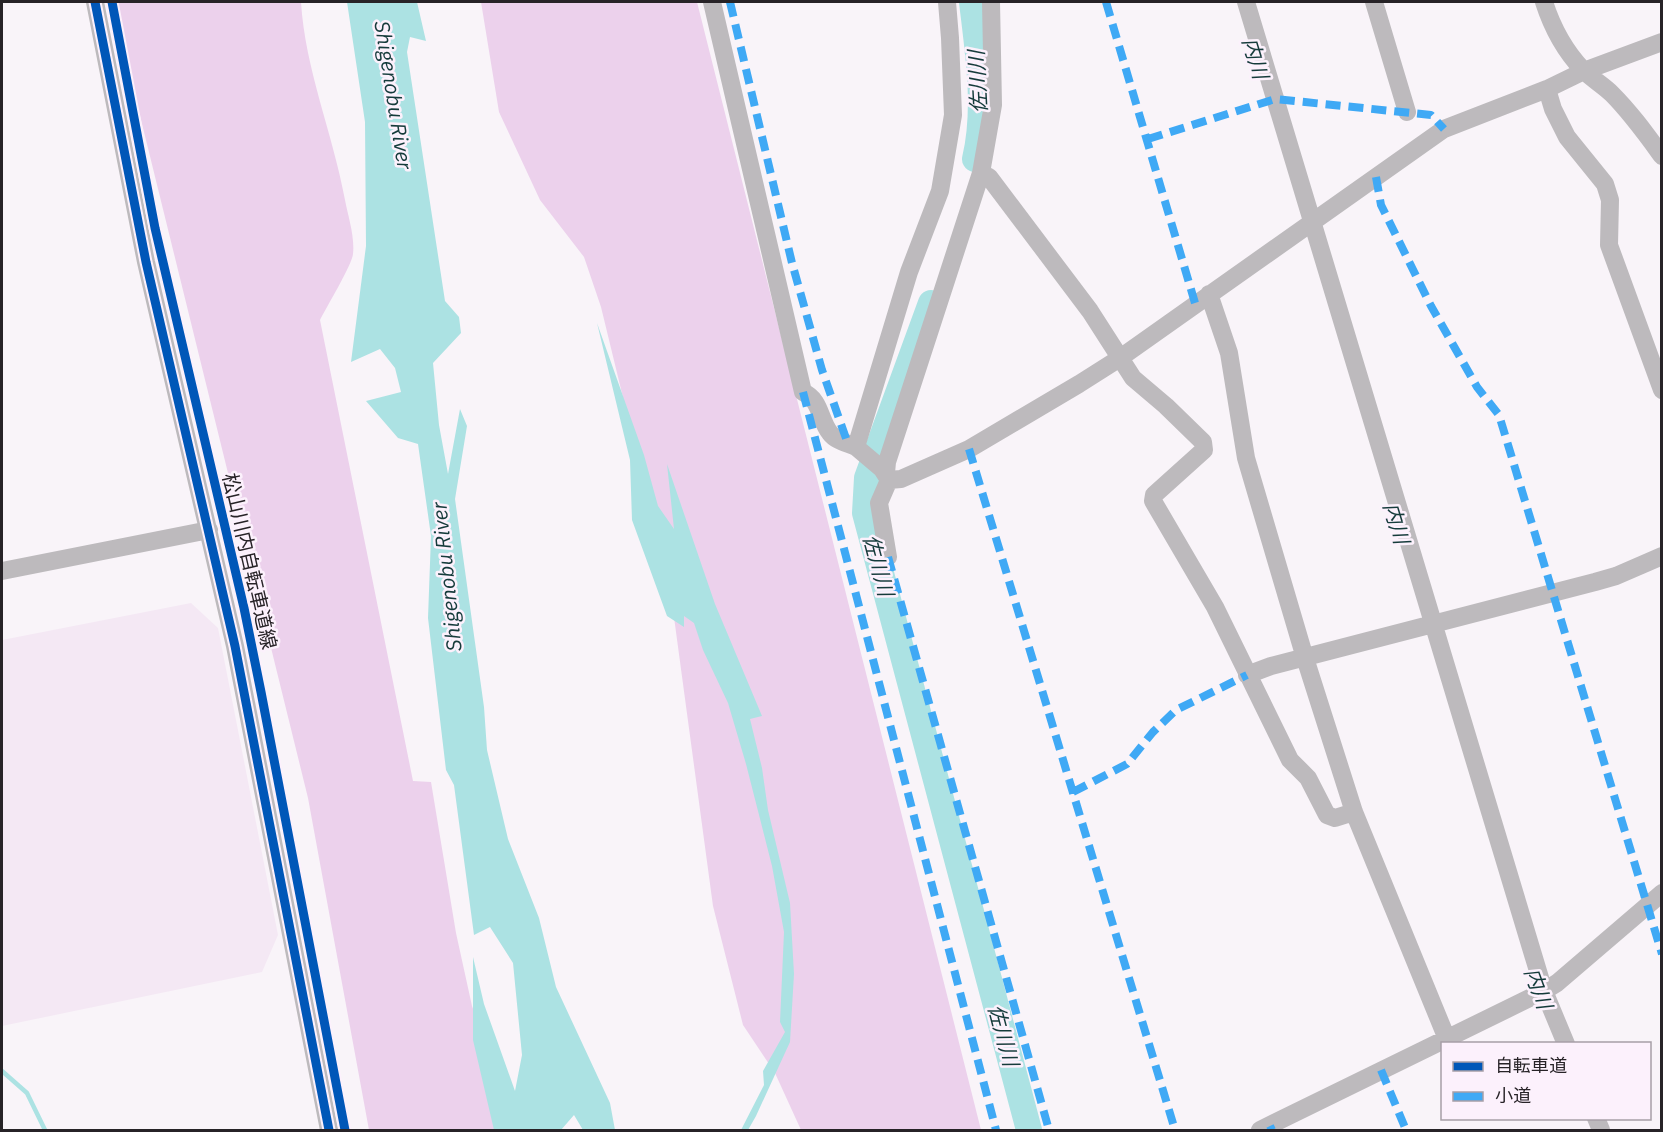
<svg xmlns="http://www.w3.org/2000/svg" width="1663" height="1132" font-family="'IBM Plex Sans','Noto Sans JP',sans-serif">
<rect width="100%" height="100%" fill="#f9f4f9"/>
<path fill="#f4e8f4" d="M191,603L218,628L278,935L262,972L2,1026V640Z"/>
<path fill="#ecd1ec" d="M112,2H301C305,69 333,134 345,200C348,216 355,237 353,254C352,265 326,308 320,320L413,781L431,782L456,933L472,1006L517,1130H369L308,798Z
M481,2H697L981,1130H801L775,1073L743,1025L713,906L671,595L601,307L584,257L540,200L499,112Z"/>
<path fill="#ace2e3" d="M347,2H417L426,41L410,37L407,52L445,301L459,317L461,333L433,363L439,425L448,474L460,409L467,426L455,499L484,707L487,750L508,839L539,918L556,987L610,1103L615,1130H583L574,1115L561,1130H494L473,1040V957L484,1004L515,1091L522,1055L513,963L490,927L474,935L454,785L446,770L428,618L431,536L418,444L398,438L366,401L401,392L395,368L380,349L351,362L366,246L365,122Z
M597,323L644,455L658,506L674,529L667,464L715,604L762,716L750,719L762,768L768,810L790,903L794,974L790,1042L756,1116L748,1130H741L764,1085L763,1071L785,1032L780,1022L784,932L772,866L746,764L728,703L703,650L694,623L684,616V627L667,616L632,520L630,460Z"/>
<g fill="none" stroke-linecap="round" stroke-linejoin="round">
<path stroke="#ace2e3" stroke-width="4.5" d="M2,1071L27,1093L45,1130"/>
<path stroke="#ace2e3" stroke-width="26" d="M972,2C978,53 987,109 975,159
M931,303L867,478L865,513L1029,1130"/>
<path stroke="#bdbabd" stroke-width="18" d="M95,2L146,262L235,646L329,1130
M712,2L803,392C821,400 819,419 830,433C836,441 847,443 856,447
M1246,2L1544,991L1566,1044
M1374,2L1407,112
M1544,2C1552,27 1564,50 1583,70C1592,79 1603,85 1612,94C1631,113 1646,134 1662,156
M1547,89L1553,109L1567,137L1605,184L1610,200L1609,245L1662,390
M981,173L989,177L1090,311L1133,378L1166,406L1203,442L1204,450L1154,495L1153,501L1215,607L1290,760L1308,778L1327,815L1335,818L1354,812
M1209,294L1229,353L1246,458L1305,658L1354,812L1447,1039
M886,473L887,462L981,173L993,105L991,2
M889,480L882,469L856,447L909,272L940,191L953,115L950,38L947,2
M888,557L879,503L889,480L901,479L969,449L1079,384L1120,358L1444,129L1547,89L1584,71L1662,42
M2,571L209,530
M1247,675L1271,666L1595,582L1616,576L1662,556
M1596,1118L1601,1130
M1260,1130L1544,991L1557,983L1662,893"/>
<path stroke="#3fa9f5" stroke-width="8" stroke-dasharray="15 8" stroke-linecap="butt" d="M730,2L792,263L822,370L848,444
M1106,2L1195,303
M1148,139L1275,99L1431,115L1444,129
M1376,177L1381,205L1431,306L1477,387L1499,415L1662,954
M803,392L996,1130
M969,449L1175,1130
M888,557L1049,1130
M1073,792L1127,764L1153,732L1176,710L1247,675
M1381,1070L1406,1130
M1270,1126L1272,1130"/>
<defs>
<path id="cycleway" d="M95,2L146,262L235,646L329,1130
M112,2L155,228L244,608L261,692L345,1130"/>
</defs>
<use href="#cycleway" stroke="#fcf1fc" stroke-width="13"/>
<use href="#cycleway" stroke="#0057b8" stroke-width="9"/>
</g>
<g text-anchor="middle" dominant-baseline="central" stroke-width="5" stroke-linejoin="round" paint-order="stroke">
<g font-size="20" fill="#272327" stroke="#fcf1fc">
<text transform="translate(250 561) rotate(77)">松山川内自転車道線</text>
</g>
<g font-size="21" font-style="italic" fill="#153b3b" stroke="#fcf1fc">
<text transform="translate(1256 58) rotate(73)">内川</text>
<text transform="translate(977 82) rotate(-93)">佐川川</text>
<text transform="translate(394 95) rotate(81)">Shigenobu River</text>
<text transform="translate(1397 523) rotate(73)">内川</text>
<text transform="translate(879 565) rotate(75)">佐川川</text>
<text transform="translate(446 577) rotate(-96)">Shigenobu River</text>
<text transform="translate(1539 988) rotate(70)">内川</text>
<text transform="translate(1004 1035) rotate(75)">佐川川</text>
</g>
</g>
<rect width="1663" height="1132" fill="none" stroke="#272327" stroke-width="6"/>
<rect x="1441" y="1042" width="210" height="78" fill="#fcf1fc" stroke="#a79fa7" stroke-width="1.5"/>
<rect x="1453" y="1062" width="30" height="9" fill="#0057b8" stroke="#a79fa7" stroke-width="1.5"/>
<text x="1495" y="1072" font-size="18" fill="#272327">自転車道</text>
<rect x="1453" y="1092" width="30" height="9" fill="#3fa9f5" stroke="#a79fa7" stroke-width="1.5"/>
<text x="1495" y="1102" font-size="18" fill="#272327">小道</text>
</svg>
